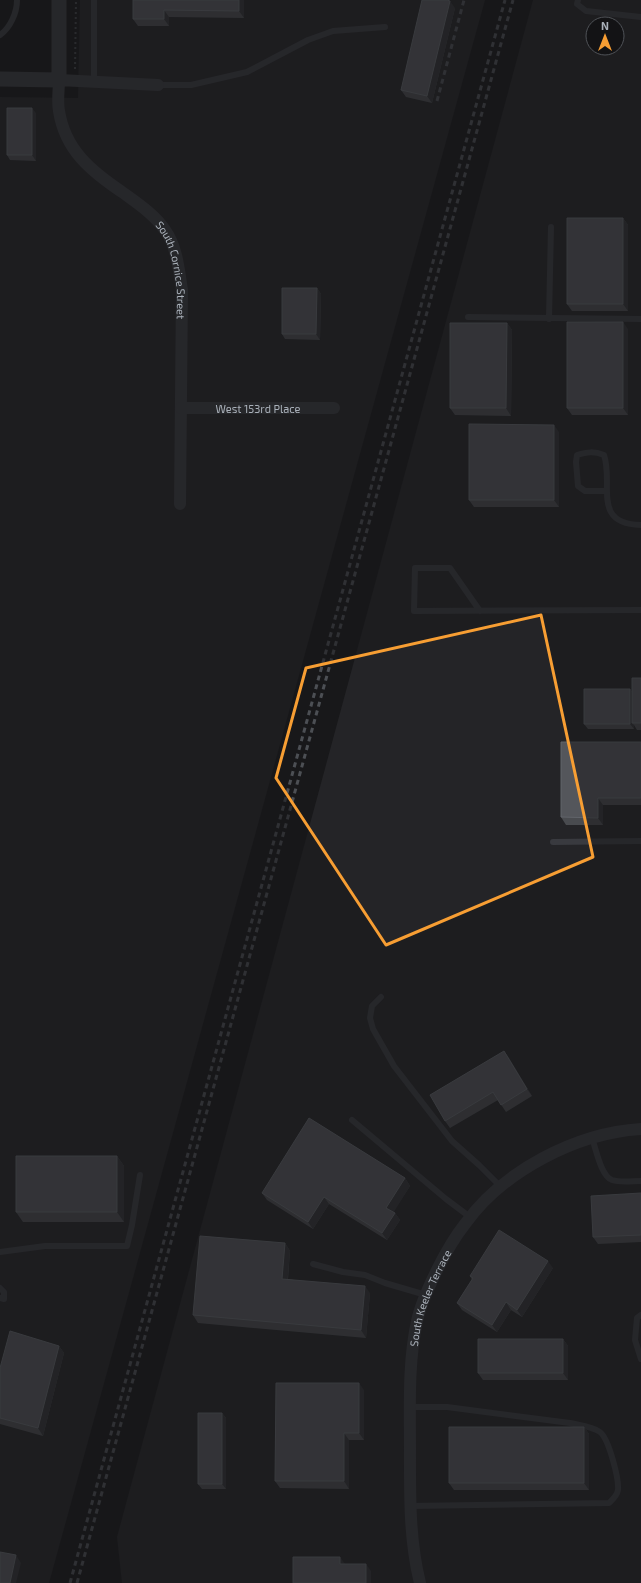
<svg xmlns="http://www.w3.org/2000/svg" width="641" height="1583" font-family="'Exo 2',sans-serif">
<rect width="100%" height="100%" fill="#18181a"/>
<path fill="#242427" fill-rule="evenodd" d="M80,0H485L49,1583H0V97L78,98Z
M533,0H641V1583H122L117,1537ZM593,24H617V48H593Z"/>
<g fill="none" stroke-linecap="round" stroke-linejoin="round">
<path stroke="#3f4246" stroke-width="2" stroke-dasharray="2 3" stroke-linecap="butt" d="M75,69L76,0"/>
<path stroke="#393a3f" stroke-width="6" d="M578,0L577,4L586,11L641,17
M0,35C10,28 17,13 17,0
M94,82V0
M158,85H191L247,72L308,40L333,31L385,27
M468,317L641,319
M549,319L551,227
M607,491H585L578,486L576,462L577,455C587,452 594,451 604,455C614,484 591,524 641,525
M480,611L450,568H415L414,611L641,610
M553,842L641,841
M381,997L372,1006L370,1018L373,1029L394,1066L452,1141L479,1165L501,1187
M352,1120L446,1199L470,1217
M592,1138C596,1149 601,1176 612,1180C621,1183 632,1181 641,1181
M0,1252L45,1246H127L132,1225L140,1175
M313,1264L343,1272L365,1275L385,1283L426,1295
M0,1288L4,1292V1299L0,1298
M641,1315L637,1318L635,1340L641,1359
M410,1506L609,1503C613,1499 617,1496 618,1490C619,1479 609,1439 600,1432C592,1426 578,1425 570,1423L447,1407H410"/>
<g stroke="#393a3f" stroke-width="12">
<path id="s1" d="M158,85L59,80C59,90 57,101 59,111C65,150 91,171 122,192C137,203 154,214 165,230C177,246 179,271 182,290L180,504"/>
<path id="s2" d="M181,408H334"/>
<path id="s3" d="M420,1583C409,1539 410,1493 410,1448C410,1405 408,1363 417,1321C421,1303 430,1284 438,1268C446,1252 454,1238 465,1224C503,1171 576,1133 641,1129"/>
</g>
<path stroke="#393a3f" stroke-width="15" d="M0,79L59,80V0"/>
<path stroke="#4c4f54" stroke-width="3" stroke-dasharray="5 4" stroke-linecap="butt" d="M437,101L464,0
M70,1583L505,0
M77,1583L513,0"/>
</g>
<path fill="#494b4f" d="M133,0H244V18L169,17V26H138L133,19Z
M455,8L432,103L406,97L401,90Z
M36,113V161L10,160L7,155Z
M623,218L628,225V311H572L567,304Z
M317,288L321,294L320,340L285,339L282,334Z
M507,323L512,330L511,416L455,415L450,408Z
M628,329V415H572L567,408Z
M559,432V507H474L469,500Z
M641,678V730H637L634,725V729H588L584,724L630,689L632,692Z
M641,742V805H603V825H566L561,817Z
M504,1051L509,1058L532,1096L506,1112L498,1100L450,1128L445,1121Z
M117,1156L124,1166V1222H23L16,1212Z
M405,1178L410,1186L393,1212L395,1213L400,1220L387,1240L329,1204L313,1229L267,1200L262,1193Z
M641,1193V1242L598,1244L593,1237Z
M285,1243L290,1251L288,1279L370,1293L366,1338L198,1323L193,1315Z
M553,1268L522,1317L511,1310L497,1332L462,1310L457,1303L472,1280L470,1276Z
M563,1339L568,1346V1380H483L478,1373Z
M59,1346L64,1353L43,1436L0,1424V1368Z
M364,1390V1440H349V1489L280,1488L275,1481Z
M222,1413L226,1418V1489H202L198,1484Z
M584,1427L589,1434V1490H454L449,1483Z"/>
<path fill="#313235" d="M239,0H244V18L239,11Z
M450,1L455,8L432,103L427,96Z
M164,10L169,17V26L164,19Z
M32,108L36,113V161L32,155Z
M623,218L628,225V311L623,304Z
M317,288L321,294L320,340L316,334Z
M623,322L628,329V415L623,408Z
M507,323L512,330L511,416L506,408Z
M554,425L559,432V507L554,500Z
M630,689L634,695L632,723L634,725V729L630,724Z
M598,798L603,805V825L598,818Z
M504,1051L509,1058L532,1096L527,1089Z
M117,1156L124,1166V1222L117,1212Z
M405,1178L410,1186L392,1215L386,1208Z
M324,1197L329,1204L313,1229L308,1222Z
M395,1213L400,1220L387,1240L382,1233Z
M285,1243L290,1251L287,1286L282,1279Z
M548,1261L553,1268L522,1317L517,1310Z
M365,1286L370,1293L366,1338L361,1330Z
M506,1302L511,1310L497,1332L492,1325Z
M563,1339L568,1346V1380L563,1373Z
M59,1346L64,1353L43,1436L38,1428Z
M359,1383L364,1390V1440L359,1433Z
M222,1413L226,1418V1489L222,1484Z
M584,1427L589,1434V1490L584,1483Z
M344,1433L349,1440V1489L344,1481Z
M16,1555L21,1563L16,1583H10Z
M340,1557L345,1564H340Z
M366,1564L371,1571V1583H366Z"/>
<path fill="#54565b" stroke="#61646a" d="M133,0H239V11L164,10V19H133Z
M422,0H447L450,1L427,96L401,90Z
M7,108H32V155H7Z
M567,218H623V304H567Z
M282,288H317L316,334H282Z
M567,322H623V408H567Z
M450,323H507L506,408H450Z
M469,424L554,425V500H469Z
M632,678H641V723H632Z
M584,689H630V724H584Z
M561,742H641V798H598V818L561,817Z
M504,1051L527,1089L501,1105L493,1092L445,1121L430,1095Z
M309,1118L405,1178L386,1208L395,1213L382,1233L324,1197L308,1222L262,1193Z
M16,1156H117V1212H16Z
M641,1193V1235L593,1237L591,1196Z
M499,1230L548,1261L517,1310L506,1302L492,1325L457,1303L473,1278L470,1276Z
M200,1236L285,1243L282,1279L365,1286L361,1330L193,1315Z
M10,1331L59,1346L38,1428L0,1418V1368Z
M478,1339H563V1373H478Z
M276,1383H359V1433H344V1481H275Z
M198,1413H222V1484H198Z
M449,1427H584V1483H449Z
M0,1552L16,1555L10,1583H0Z
M293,1557H340V1564H366V1583H293Z"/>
<path d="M0 0H641V1583H0ZM541,615L593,857L386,945L276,778L306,668Z" fill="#18181a" fill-opacity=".55" fill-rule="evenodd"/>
<path fill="none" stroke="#f79e33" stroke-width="3" stroke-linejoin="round" d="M541,615L593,857L386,945L276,778L306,668Z"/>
<g text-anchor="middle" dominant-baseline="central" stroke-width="3" stroke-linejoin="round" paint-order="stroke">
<g font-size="11" fill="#aab1ba" stroke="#131315">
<text stroke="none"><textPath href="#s1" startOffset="335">South Cornice Street</textPath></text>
<text stroke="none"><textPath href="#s2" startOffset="77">West 153rd Place</textPath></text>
<text stroke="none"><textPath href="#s3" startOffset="289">South Keeler Terrace</textPath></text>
</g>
</g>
<g transform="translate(605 36)"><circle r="19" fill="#131315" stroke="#4f5257"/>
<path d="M0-3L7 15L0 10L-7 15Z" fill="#f79e33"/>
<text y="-6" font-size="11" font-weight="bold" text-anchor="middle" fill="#aab1ba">N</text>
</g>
</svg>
